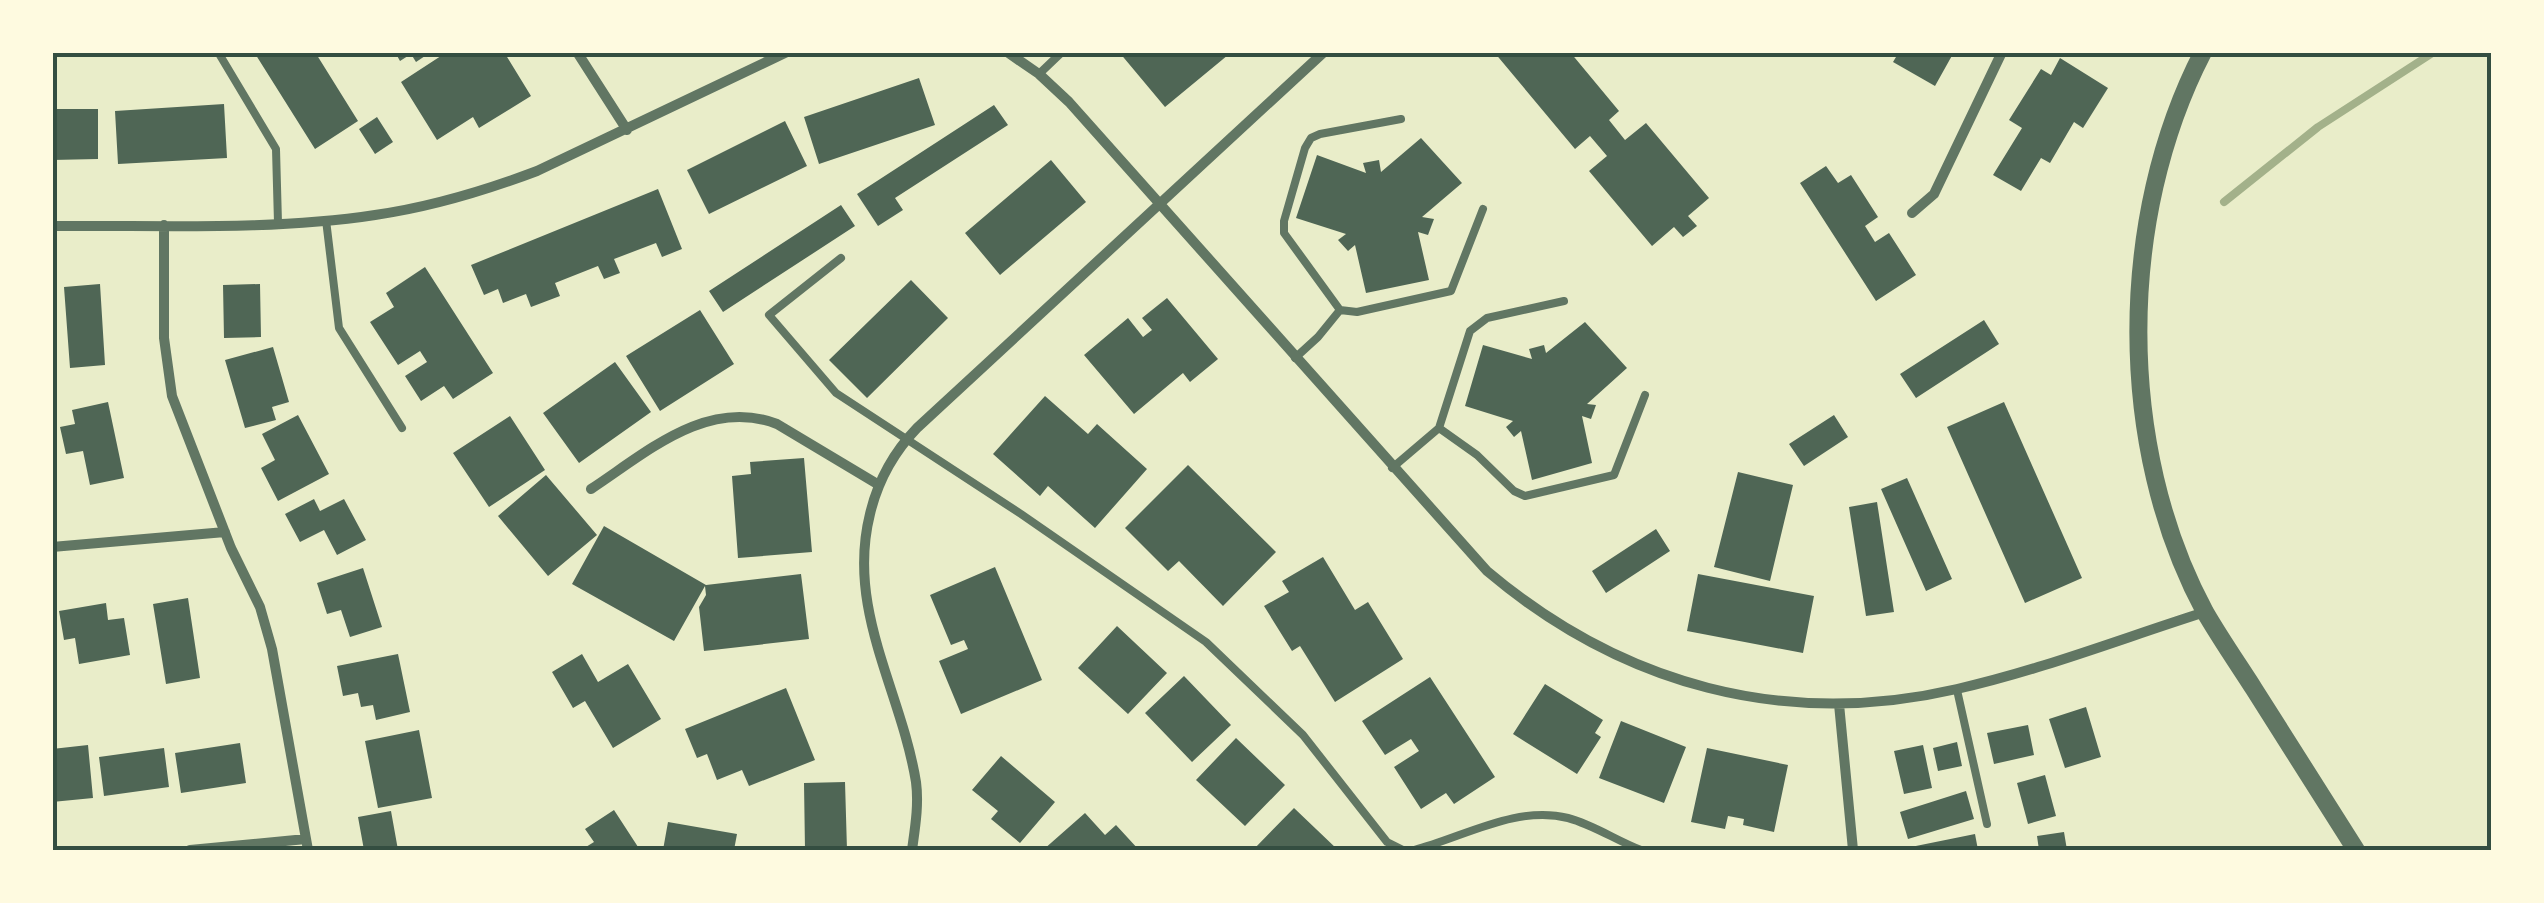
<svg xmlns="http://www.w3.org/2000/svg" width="2544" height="903" font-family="Karla,sans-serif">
<rect width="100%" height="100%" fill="#e9edc9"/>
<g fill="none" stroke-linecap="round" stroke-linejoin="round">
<path stroke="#a3b18a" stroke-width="8" d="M2224,202L2318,127L2434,52"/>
</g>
<path fill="#4f6655" d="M254,52H315L358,121L315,149Z
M395,52H431L416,62L411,54L400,61Z
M447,52H504L531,96L479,128L473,117L437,140L401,82Z
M1119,52H1226L1228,55L1165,107Z
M1494,52H1570L1619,111L1609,120L1625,140L1646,123L1709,198L1688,216L1697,226L1683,237L1674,227L1652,246L1589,171L1607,156L1590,136L1575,149Z
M1899,52H1954L1935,86L1893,62Z
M2060,58L2108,88L2083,128L2074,122L2050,163L2041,158L2021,191L1993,175L2022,128L2009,120L2041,69L2051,75Z
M919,78L935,125L819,164L804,117Z
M224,104L227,158L118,164L115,111Z
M994,105L1008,125L895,198L903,210L878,226L857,194Z
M52,109H98V159L52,160Z
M377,117L393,142L375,154L359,129Z
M785,121L807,166L709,214L687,170Z
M1421,138L1462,183L1422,217L1434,219L1428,235L1418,232L1429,280L1366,293L1355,245L1348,251L1338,240L1346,234L1296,218L1317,155L1366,173L1363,163L1379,160L1381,172Z
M1051,160L1086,202L1000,275L965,233Z
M1826,166L1838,183L1851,175L1878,217L1865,226L1875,242L1889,233L1916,275L1876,301L1800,183Z
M658,189L682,249L662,257L656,243L614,259L620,273L604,279L598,266L555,283L560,296L531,307L526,294L503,303L498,289L484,295L471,265Z
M841,205L855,226L723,312L709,291Z
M425,267L493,373L453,399L444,386L421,401L405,376L427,362L420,351L398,365L370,322L394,307L386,293Z
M911,280L948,318L867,398L829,360Z
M100,284L105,365L70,368L64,287Z
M260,284L261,337L224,338L223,285Z
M1167,298L1218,359L1190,382L1183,373L1134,414L1084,355L1128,318L1143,337L1152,330L1142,318Z
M700,310L734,364L660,411L626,356Z
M1984,320L1999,344L1916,398L1900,374Z
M1585,322L1627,368L1587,404L1596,405L1591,419L1582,416L1592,463L1532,480L1521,431L1514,437L1506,427L1513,421L1465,406L1483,345L1532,359L1529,349L1544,345L1546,353Z
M273,347L289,402L272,407L276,420L245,428L225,360Z
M615,362L651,412L579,463L543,413Z
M1045,396L1088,434L1097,424L1147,469L1095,528L1048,486L1040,496L993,454Z
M108,402L124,478L90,485L83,451L66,454L60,427L75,424L72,410Z
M2004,402L2082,578L2025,603L1947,427Z
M298,415L329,474L278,501L261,468L275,460L262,434Z
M1834,415L1848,437L1804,466L1789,444Z
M510,416L545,470L489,507L453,453Z
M804,458L812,552L738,558L732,476L751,474L750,462Z
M1188,465L1276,552L1223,606L1179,561L1168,571L1125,528Z
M1738,472L1793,485L1770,581L1714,567Z
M546,475L597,535L548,576L498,516Z
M1907,478L1952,579L1926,591L1881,489Z
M314,499L320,511L344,499L366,540L337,555L324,530L300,542L285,514Z
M1877,502L1894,612L1866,616L1849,507Z
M604,526L706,585L801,574L809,639L704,651L699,607L706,595L705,586L674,641L572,584Z
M1656,529L1670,551L1606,593L1592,571Z
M1323,557L1355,610L1368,602L1403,659L1335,702L1300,646L1292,651L1264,606L1289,592L1282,581Z
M995,567L1042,680L961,714L939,661L968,649L964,640L951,645L930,595Z
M363,568L382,627L350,637L341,610L327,614L317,583Z
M1698,574L1814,596L1803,653L1687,631Z
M188,598L200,678L166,684L153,604Z
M106,603L108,620L124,618L130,655L79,664L75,638L64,640L59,611Z
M1117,626L1167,673L1128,714L1078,668Z
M398,654L410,712L376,720L373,705L361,707L358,693L343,696L337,666Z
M582,654L598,682L628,664L661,719L613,748L585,701L573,708L552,672Z
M1184,676L1231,725L1192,762L1145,713Z
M1430,677L1495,777L1454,804L1446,793L1421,809L1394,767L1419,751L1411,739L1385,755L1362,721Z
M1545,684L1603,720L1595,733L1601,737L1577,774L1513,734Z
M786,688L815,760L749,786L742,770L717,780L707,754L697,758L685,729Z
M2086,707L2101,757L2065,768L2049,719Z
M1621,721L1686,747L1664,803L1599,778Z
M2028,725L2034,755L1994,764L1987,733Z
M419,730L432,798L378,808L365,741Z
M1236,738L1285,785L1245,826L1196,780Z
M1957,742L1962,766L1938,771L1933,748Z
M240,743L246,783L181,793L175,753Z
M88,745L93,798L52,802V749Z
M1923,745L1932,788L1904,794L1894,751Z
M164,748L169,787L104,796L99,757Z
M1707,748L1788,765L1774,832L1743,825L1744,819L1728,816L1725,829L1691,822Z
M1001,756L1055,802L1020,843L991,819L998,811L972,790Z
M2045,775L2056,816L2028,824L2017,783Z
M845,782L847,850H805L804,783Z
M1966,791L1974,819L1908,839L1900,812Z
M1294,808L1338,850H1253Z
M614,810L640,850H581L594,842L585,829Z
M391,811L398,850H364L358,817Z
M1085,813L1105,835L1116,825L1139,850H1043Z
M668,822L737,834L734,850H663Z
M2064,832L2067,850H2039L2037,836Z
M1975,834L1978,850H1901V849Z"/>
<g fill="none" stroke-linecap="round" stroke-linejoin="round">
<path stroke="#617663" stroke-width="8" d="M218,52L276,149L278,223
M1039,74L1062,52
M326,220L339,328L402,428
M841,258L769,315L836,393L1021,514L1206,642L1303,735L1387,842L1403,850
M1340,310L1284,233V221L1305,148L1311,138L1320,134L1401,119
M1295,358L1318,337L1340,310L1357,312L1451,291L1483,209
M1439,428L1477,455L1514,491L1525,496L1614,475L1645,395
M1392,468L1439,428L1470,331L1487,318L1564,301
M1957,690L1987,824
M1414,850C1464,837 1516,805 1568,818C1594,825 1617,841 1641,850"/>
<path stroke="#617663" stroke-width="10" d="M577,52L627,130
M1007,52L1039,74L1069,102L1487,571C1622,685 1784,729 1957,689C2041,670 2123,638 2205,612
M1912,213L1934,194L2002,52
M164,225V338L172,396L231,548L260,607L272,649L308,850
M52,226C159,225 269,231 375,215C431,207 484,191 537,171L787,52
M591,489C646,453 707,397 777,424L879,485
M52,547L225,532
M1839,704L1853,850
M190,850L306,839
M912,850C915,828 919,805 916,782C901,690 846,610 870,514C878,480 893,453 917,428L1324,52"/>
<path stroke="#617663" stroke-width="18" d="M2203,52C2117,218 2116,447 2205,612C2220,638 2238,664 2254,689C2288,743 2322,797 2356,850"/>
</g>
<rect width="2544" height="903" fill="none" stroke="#fefae0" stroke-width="110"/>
<rect x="55" y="55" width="2434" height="793" fill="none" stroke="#344e41" stroke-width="4"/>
</svg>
